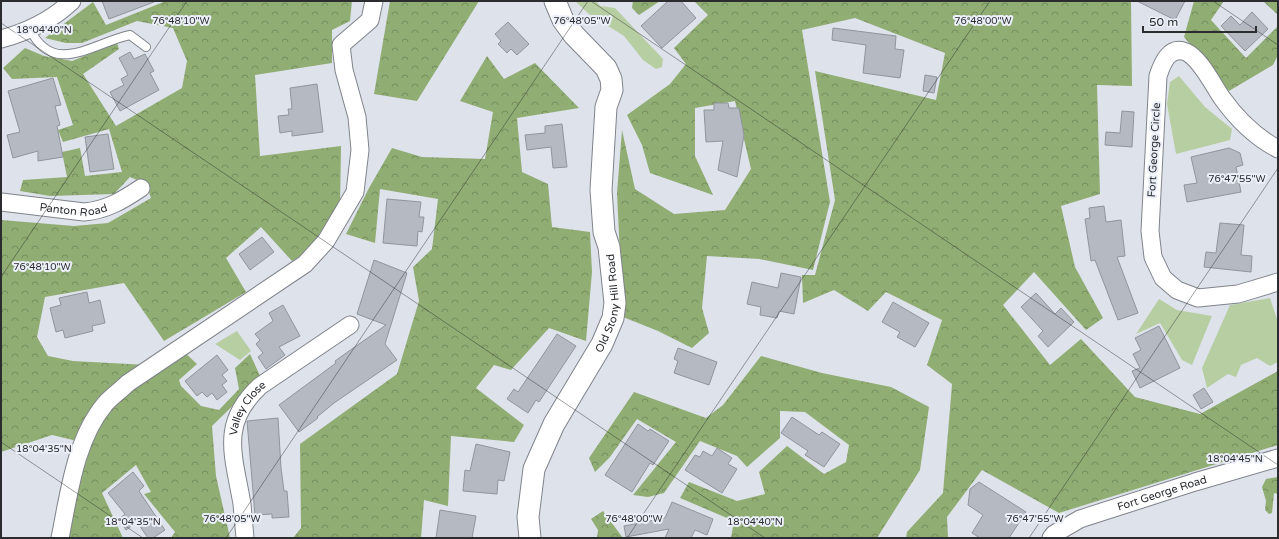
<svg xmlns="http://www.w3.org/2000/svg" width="1279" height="539" font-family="'Varela Round',sans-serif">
<defs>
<pattern id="forest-crowns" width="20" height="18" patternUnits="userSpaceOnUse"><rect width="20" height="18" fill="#90ad73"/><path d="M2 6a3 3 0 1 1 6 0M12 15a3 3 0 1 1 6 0" fill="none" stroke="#768d5f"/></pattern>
</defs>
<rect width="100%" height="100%" fill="#dee2eb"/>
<path fill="#b7cea2" d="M575,1H596L600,6L615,8L663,59L662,67L656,69L643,60L624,36L589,14Z
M1179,76L1205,107L1232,129L1230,140L1176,154L1167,104L1170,82Z
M1270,298L1278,322V362L1270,366L1257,358L1241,365L1236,377L1228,374L1207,388L1202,368L1230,305Z
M1159,299L1177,310L1212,316L1192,365L1182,360L1160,323L1136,334Z
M237,331L251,351L240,360L215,344Z"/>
<path fill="url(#forest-crowns)" d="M166,1H352L350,21L332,30V63L255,75L260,156L341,146L340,209L314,248L292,261L261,227L226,258L246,292L164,341L124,283L45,297L37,337L48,356L73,361L147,365L77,441L52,435L1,452V220L74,226L108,223L151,198L146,184L130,177L114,194L50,196L20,191L23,180L67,177L62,152L80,148L85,176L122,172L109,129L63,142L58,130L73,125L57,77L12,79L3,68L25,48L44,56L72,61L117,43L119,49L83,74L116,126L182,88L187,61L173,28L137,21L82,43H66L45,38L93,2L106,25Z
M390,1H479L417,101L374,94Z
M633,1H660L639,15L632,8Z
M694,1H1131L1132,86L1097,85L1100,194L1061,206L1075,267L1103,318L1086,330L1034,272L1003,305L1050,365L1081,339L1135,397L1200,414L1278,371V445L1059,513L982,470L947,517L948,538H906L907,532L943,493L952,384L927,365L942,320L886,292L868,311L834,290L803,303L802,275H815L835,200L815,71L936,100L945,53L855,18L802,30L830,202L813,270L759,259L707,256L702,308L709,333L692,348L658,331L623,317L617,193L622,130L635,189L674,214L725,210L751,169L735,101L695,108V156L713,195L650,173L642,145L627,115L670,84L686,64L674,48L708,15Z
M1194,1H1224L1211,20L1246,58L1278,26V55L1273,65L1229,91L1184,37Z
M1263,1H1278V15Z
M487,56L504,79L535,63L579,108L517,118L522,172L548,184L552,227L590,232L592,272L586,341L549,328L511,370L494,365L476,388L524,425L514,442L451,436L448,506L424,500L421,538H293L301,528L300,444L397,374L419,301L413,267L432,249L438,199L380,189L375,243L346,234L369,188L392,148L422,157L485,159L493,112L460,101Z
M183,351L197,364L179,380L181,386L201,406L219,410L239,389L235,368L250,354L261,378L212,426L216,476L230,538H171L175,532L144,494L151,492L136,465L102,493L123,538H68L80,480L99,422L119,400Z
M761,356L822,373L891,387L929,407L920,470L877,538H731L734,521L680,498L689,482L737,501L765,494L759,472L787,446L824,474L846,462L849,445L805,412L780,411V438L747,467L737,456L700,441L664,493L648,497L633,495L676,442L637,419L610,457L595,472L589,458L634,392L706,418L723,405Z
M1278,477V494L1274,493L1272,513L1269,514L1265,510L1266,501L1262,487L1266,479Z
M603,511L623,538H597L598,530L591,519Z"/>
<path fill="#b5bac2" stroke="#90959c" d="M102,1H153L154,2L109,19Z
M668,1H681L696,18L662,48L641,26Z
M1137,1H1185L1175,20Z
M1252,12L1268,29L1245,51L1221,26L1231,16L1240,25Z
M508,22L529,44L517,55L511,49L507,53L498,44L501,41L495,34Z
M833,28L896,36L895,49L904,50L900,78L863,73L866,45L832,40Z
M130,52L134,59L145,54L154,71L150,73L159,90L120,111L110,92L124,85L121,79L128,75L119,58Z
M925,75L937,77L934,93L923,91Z
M53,78L61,105L55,106L60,125L57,126L63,157L38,161V151L13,158L7,135L20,132L8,91Z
M317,84L323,132L292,136V131L280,133L278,116L289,115L288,109H292L290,88Z
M714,103H728L729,108H739L744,135L737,177L718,170L723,141L706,142L704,110H714Z
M1122,111L1134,112L1132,147L1105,145L1106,132L1120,133Z
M562,124L567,167L553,168L551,147L527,150L525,135L545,133V126Z
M108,134L114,169L90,172L85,137Z
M1229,148L1240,153L1243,165L1236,167L1241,192L1187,202L1184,185L1197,183L1191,157Z
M387,199L421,202L419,217H424L422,232L418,231L417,246L383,243Z
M1104,206L1106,222L1121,220L1125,256L1117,257L1138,313L1118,320L1095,260L1091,261L1085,219L1090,218L1089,208Z
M1220,223L1244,225L1241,255L1252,256L1251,272L1204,267L1206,252L1216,253Z
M262,237L274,252L250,270L239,254Z
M374,260L407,273L385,344L397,360L334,403L317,417L318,418L299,432L279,405L336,363L335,361L342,356L386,325L357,314Z
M781,273L801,277L794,314L779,311L777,318L760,315L761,307L747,304L752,282L778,288Z
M87,292L89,303L100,300L105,323L92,326L93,331L65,338L63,330L56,332L50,308L61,305L59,298Z
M1036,293L1055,314L1061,308L1074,322L1048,347L1038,336L1043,331L1021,307Z
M893,302L929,323L915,347L897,337L900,332L882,322Z
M283,305L300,336L279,347L285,355L266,369L258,357L263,353L256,344L260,340L255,334L273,321L269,313Z
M1159,326L1180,368L1140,388L1132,371L1140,368L1133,354L1141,350L1135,338Z
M557,334L576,346L539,402L536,400L528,413L507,399L514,389L518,392Z
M678,348L717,362L709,385L674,373L678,361L674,359Z
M217,355L228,370L222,375L227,381L222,385L227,392L217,400L212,393L207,397L202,392L197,396L185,381Z
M1204,388L1213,402L1201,409L1193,395Z
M792,417L819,435L822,432L840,444L824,467L805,455L808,451L781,433Z
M278,418L281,468L284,491H287L289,517L272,518V514L255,515L247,421Z
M638,424L648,431L650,429L669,441L653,465L650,463L632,492L605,475Z
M476,444L510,452L504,481L498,480L497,494L463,491L465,470L470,471Z
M717,448L732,458L728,464L737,469L722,493L685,470L695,455L700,457L703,451L712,456Z
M133,472L144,486L139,491L165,530L153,538H148L137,522L126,530L119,519L125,514L108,493Z
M979,482L1026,512L1009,538H980L972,533L983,515L968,505L970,489Z
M672,502L713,519L707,535L695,530L691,538H665L669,529L626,537L624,526L665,518Z
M440,510L476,516L472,538H436Z"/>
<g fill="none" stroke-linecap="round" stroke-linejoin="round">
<defs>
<path id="service" d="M30,29C53,78 95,42 130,35L146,47"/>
<g id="minor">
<path d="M1,39C27,32 52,20 72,1"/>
<path d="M1278,149C1255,137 1237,119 1222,98C1213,85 1200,58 1186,52C1169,45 1162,64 1158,76L1150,231L1153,257L1163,278L1177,290L1198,298L1238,294L1278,282"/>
<path id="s1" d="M1,202L84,212C107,210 123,200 141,188"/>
<path d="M60,538C69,494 75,440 105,404C112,396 121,390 128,383L305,264L326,241L355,192L360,150L357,117L344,70L341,45L370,20L374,1"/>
<path id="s2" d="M245,538C244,527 243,515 242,504C234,456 219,424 260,386L350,325"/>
<path id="s3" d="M1051,538L1054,534L1080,519L1195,482L1278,458"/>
</g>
<g id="tertiary">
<path id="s4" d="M530,538L528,517L534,469L554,424L602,344L613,318L615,303L609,247L604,232L601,190L606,107L612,90L611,79L606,68L574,35L563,20L555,1"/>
</g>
</defs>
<use href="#service" stroke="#7f838b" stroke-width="10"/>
<use href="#minor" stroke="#7f838b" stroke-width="19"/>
<use href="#tertiary" stroke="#7f838b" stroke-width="23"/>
<use href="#service" stroke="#fff" stroke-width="8"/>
<use href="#minor" stroke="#fff" stroke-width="17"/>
<use href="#tertiary" stroke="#fff" stroke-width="21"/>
</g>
<path fill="none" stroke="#2a2c2f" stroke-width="1" stroke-opacity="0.45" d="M591,1L1278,465M1213,1L1278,45M1,23L765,538M1,277L187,1M1,442L143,538M226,538L588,1M627,538L990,1M1029,538L1278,168"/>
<g text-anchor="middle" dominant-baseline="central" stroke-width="4" stroke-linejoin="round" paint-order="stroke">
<g font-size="11" fill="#2a2c2f" stroke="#ebeff8">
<text transform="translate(1154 150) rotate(-87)">Fort George Circle</text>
<text stroke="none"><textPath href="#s1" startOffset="73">Panton Road</textPath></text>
<text stroke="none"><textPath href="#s4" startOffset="254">Old Stony Hill Road</textPath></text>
<text stroke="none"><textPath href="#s2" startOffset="135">Valley Close</textPath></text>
<text stroke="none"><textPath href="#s3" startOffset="121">Fort George Road</textPath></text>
</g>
</g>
<g font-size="10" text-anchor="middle" fill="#2a2c2f" stroke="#ebeff8" stroke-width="4" stroke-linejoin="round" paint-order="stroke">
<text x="181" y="24">76°48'10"W</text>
<text x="582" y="24">76°48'05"W</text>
<text x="983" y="24">76°48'00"W</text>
<text x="44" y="33">18°04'40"N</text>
<text x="1237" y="182">76°47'55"W</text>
<text x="42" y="270">76°48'10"W</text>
<text x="44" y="452">18°04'35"N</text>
<text x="1235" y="462">18°04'45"N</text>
<text x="232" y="522">76°48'05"W</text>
<text x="634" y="522">76°48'00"W</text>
<text x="1035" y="522">76°47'55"W</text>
<text x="133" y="525">18°04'35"N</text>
<text x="755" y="525">18°04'40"N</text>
</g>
<rect width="1279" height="539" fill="none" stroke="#2a2c2f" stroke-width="4"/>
<path d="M1143 26v6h113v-6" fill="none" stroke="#2a2c2f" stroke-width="2"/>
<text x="1149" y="26" font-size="12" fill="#2a2c2f" stroke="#ebeff8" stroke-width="3" paint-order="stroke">50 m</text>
</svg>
